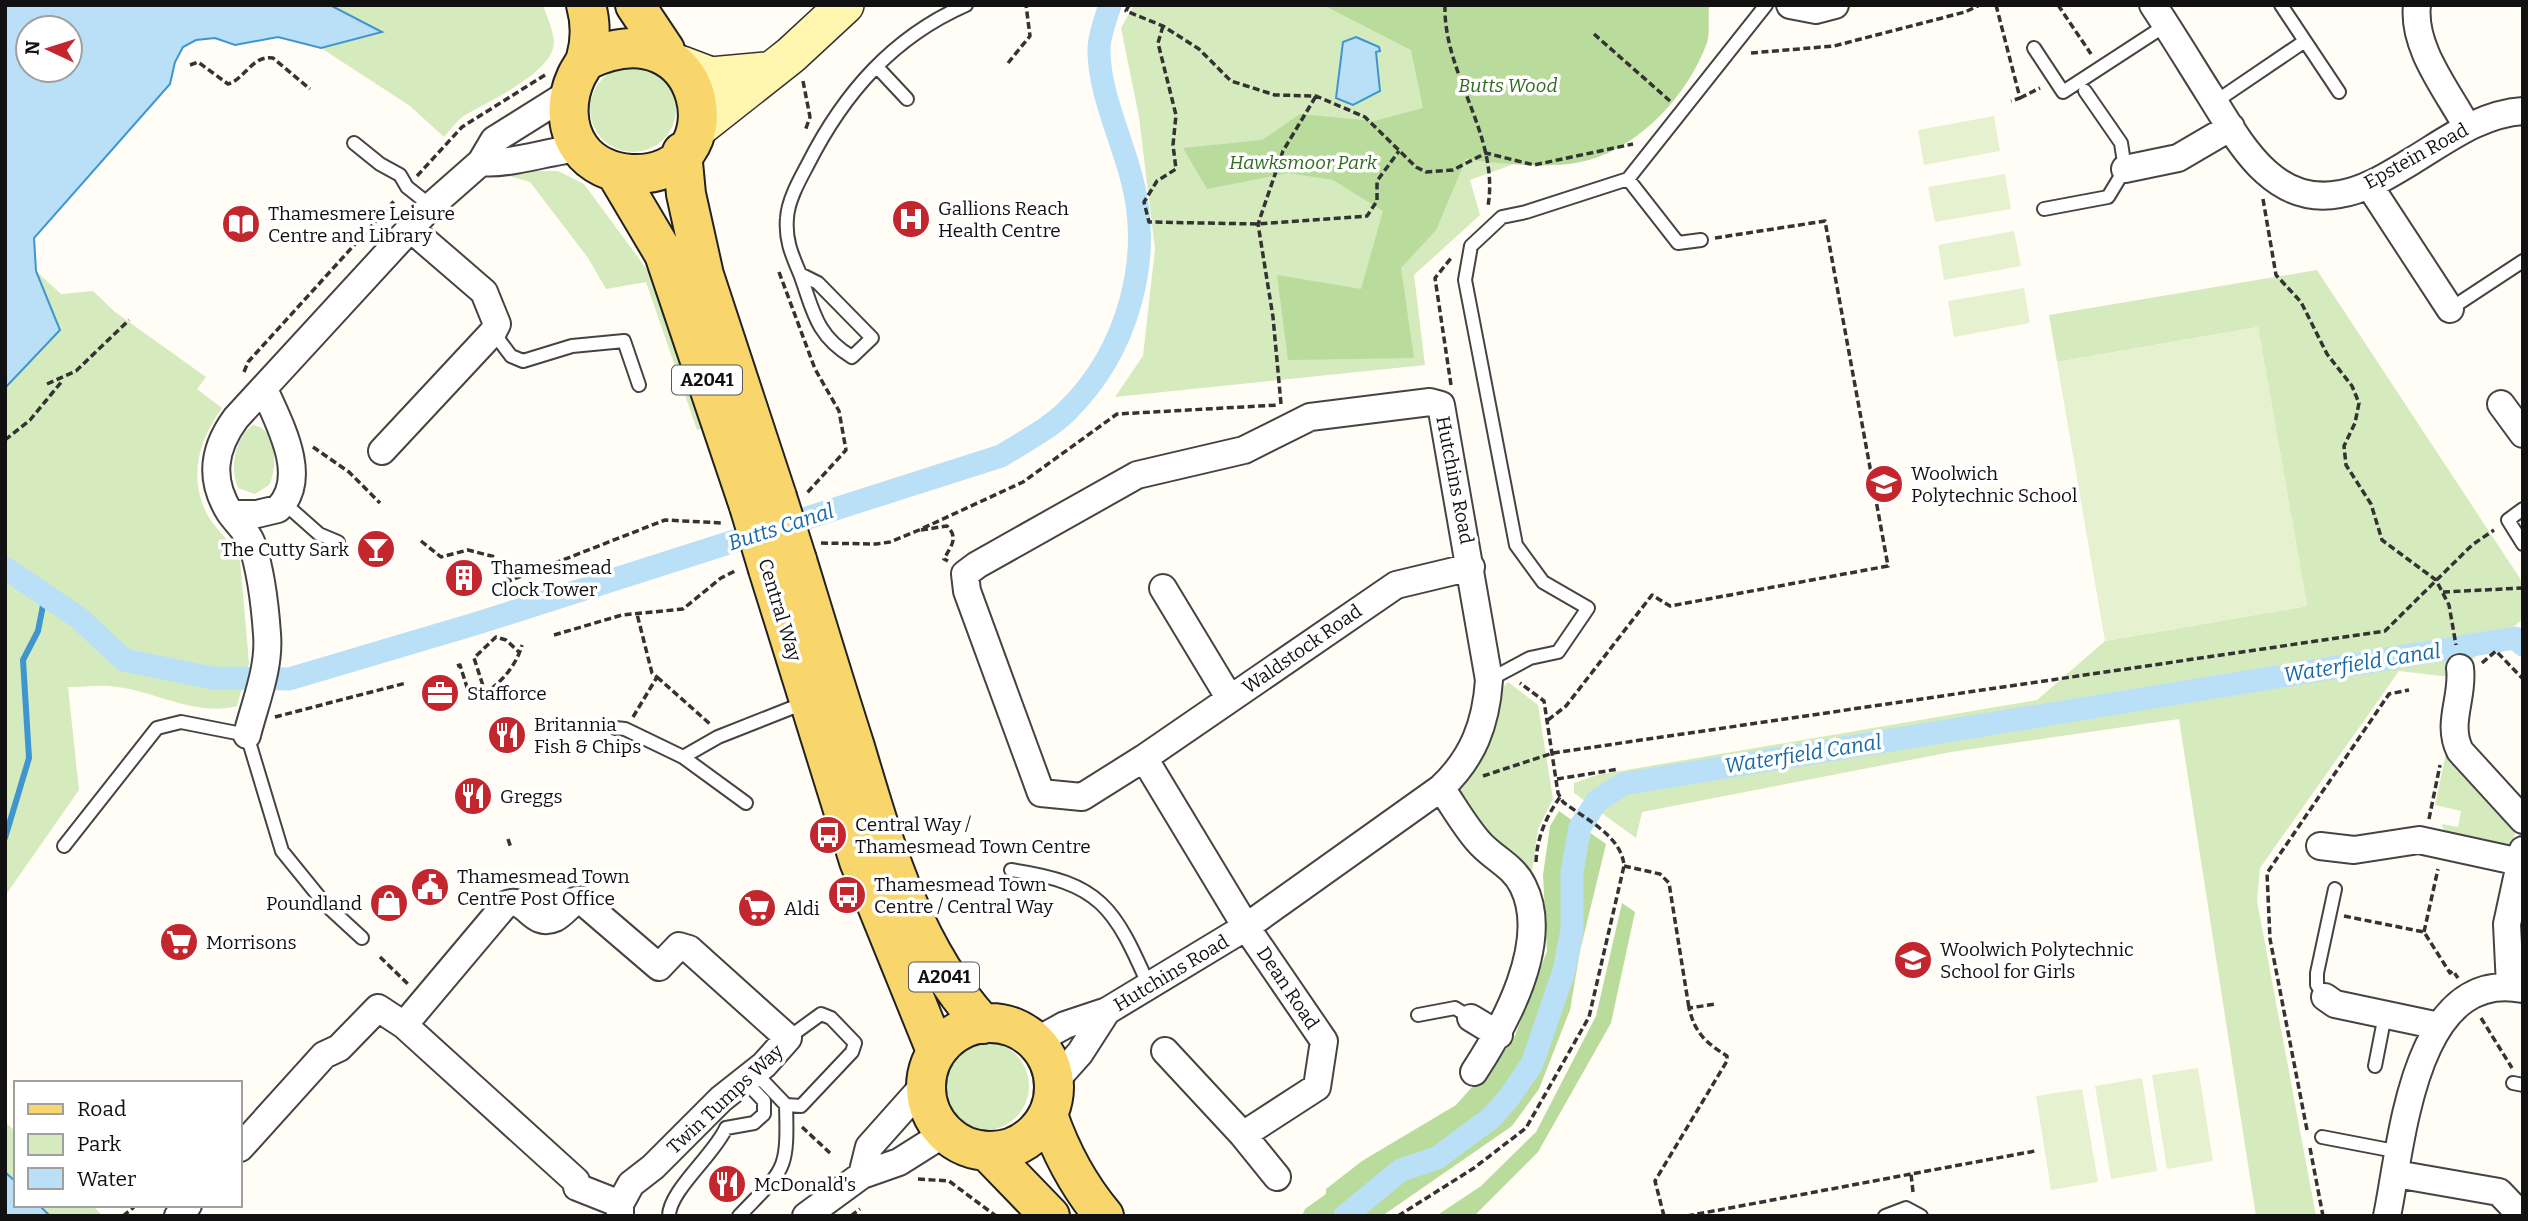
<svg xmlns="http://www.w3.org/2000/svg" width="2528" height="1221" font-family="Bitter,serif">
<rect width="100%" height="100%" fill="#fffdf5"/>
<path fill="#d5ebbd" d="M330,5H543C547,17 553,30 554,42C554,72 489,101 467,114C458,119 451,129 444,137L410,106L321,48L382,32Z
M1134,5H1680L1589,137L1470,180L1480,215L1414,275L1425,365L1115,397L1143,356L1155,249L1139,117L1121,28Z
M590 109a43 43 0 1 1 86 0a43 43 0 1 1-86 0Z
M535,171H558L584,184L654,279L703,428L697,430L646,282L606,289L588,258L530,182L505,175Z
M2317,270L2523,583V619L2450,677L2399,671L2260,868L2257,901L2316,1216H2256L2179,719L1951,752L1642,812L1636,838L1574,793V783L1597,775L2037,700L2105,641L2307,606L2258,327L2057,362L2049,315Z
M36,271L61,294L93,291L115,312L206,377L197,389L222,408C198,441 188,478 208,516C218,533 233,542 240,560L249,663L237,706C198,717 156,692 118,687C102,684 84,687 68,687L79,790L5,896V388L60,329Z
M253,425C277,428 278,468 269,485L255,494L238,488C229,468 235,438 253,425Z
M1508,682L1538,705L1553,799L1538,829L1532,873L1526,872L1487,839L1459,791L1499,691Z
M2448,744L2454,756L2452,762L2504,818L2517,828L2512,843L2505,848L2487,843V840L2454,833L2445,836L2442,824L2458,827L2461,811L2435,805Z
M941 1086a44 44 0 1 1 88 0a44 44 0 1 1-88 0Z
M5,1122L16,1132V1205H92L103,1216H5Z"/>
<path fill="#b9dc9c" d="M1323,5H1709C1708,17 1710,32 1707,43C1688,94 1642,145 1589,160C1553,170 1503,164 1466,159L1436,230L1401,268L1414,358L1288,360L1277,275L1361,289L1383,211L1333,180L1288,173L1207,189L1183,148L1262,140L1300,114L1374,121L1423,108L1411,50Z
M1559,811L1606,844L1580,951L1570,1010L1539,1089L1512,1126L1382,1216H1302L1305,1209L1326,1194V1189L1362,1161L1456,1105L1513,1041L1547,951L1543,875L1550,826Z
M1622,903L1635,912L1611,1023L1538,1152L1474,1216H1436L1481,1186L1536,1132L1596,1016Z"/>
<path fill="#e6f2cf" d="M1994,116L2000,151L1924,165L1918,130Z
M2005,174L2011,209L1935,222L1928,187Z
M2014,231L2021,266L1944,280L1938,245Z
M2024,288L2030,323L1954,337L1948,301Z
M2258,327L2307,606L2105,641L2057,362Z
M2198,1068L2213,1161L2167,1169L2152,1075Z
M2142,1078L2157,1171L2111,1179L2095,1086Z
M2082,1089L2098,1182L2051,1190L2036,1096Z"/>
<path fill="#b9e0f7" stroke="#3f96cf" stroke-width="2" fill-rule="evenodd" d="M5,5H330L382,32L321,48L278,37L235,45L215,38L196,40L183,47L175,62L170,84L34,238L36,271L60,330L5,388ZM28,28H70V70H28Z
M1356,37L1379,47L1380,51L1376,52L1380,91L1353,105L1336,98L1343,42Z
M5,1172L16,1182V1205H39L50,1216H5Z"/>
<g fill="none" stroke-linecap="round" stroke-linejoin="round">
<path stroke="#3f96cf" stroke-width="6" d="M5,838L29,758L23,660L38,631L45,595"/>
<path stroke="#b9e0f7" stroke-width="23" d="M5,568L79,618L124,660L212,678L289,679L478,623L1001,456C1023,442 1049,429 1067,411C1128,351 1154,258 1131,176C1120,134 1098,90 1099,47C1100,33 1106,18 1110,5
M1345,1216L1401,1170L1437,1158L1491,1118L1508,1099L1532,1064L1564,971L1572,930V872L1580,827L1597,801L1623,784L2515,638L2523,645"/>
<defs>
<path id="lane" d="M2281,5L2305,41
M2034,48L2063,92L2166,25
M878,68L907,99
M2215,102L2305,41L2339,92
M354,143L380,164L400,175L407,187L431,206
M1628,179L1678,243L1701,240
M2044,209L2108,197L2125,169L2121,143L2085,91
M800,274L818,283L872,338L852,357C815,335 813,309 800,274C792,255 785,240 787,218C788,200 800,179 808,164C844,93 893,37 966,5
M2450,309L2523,261
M493,332L511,356L523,361L572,346L624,341L639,385
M284,503L319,534L338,542
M2523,509L2508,520L2523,544
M1489,680L1530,658L1558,652L1588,608L1543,582L1516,545L1465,280L1471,246L1502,217L1526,212L1628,179L1766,5
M615,728L625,729L683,757L746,803
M683,757L718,737L804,703
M64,846L157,728L181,722L247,735L282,851L325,904L362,938
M1011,870C1101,883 1114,907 1149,986
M2325,997L2317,985V973L2335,889
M1418,1015L1455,1008L1471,1018
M2375,1066L2385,1015
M750,1075L764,1082L786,1105L801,1106L852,1052L855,1043L831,1018L821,1014L788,1038
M2513,1083L2523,1085
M2322,1137L2400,1152
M669,1216C669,1191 714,1155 726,1128L754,1123L764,1114V1101L745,1081
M739,1216C785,1168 788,1173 786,1105
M1885,1216L1906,1208L1921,1216"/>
<path id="street" d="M1790,5L1816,10L1835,5
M2153,5C2173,35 2191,65 2210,95C2240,143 2273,207 2340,194C2366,190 2390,174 2412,161C2447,140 2480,114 2523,111
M2417,5C2412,48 2448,91 2467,127
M481,162C510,165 548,151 580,148
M2125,169L2178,158L2231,127
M2369,185L2450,309
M2501,404L2523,434
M382,451L493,332L497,324L484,292L411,229
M231,514H257L278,509C310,478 279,423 264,389
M1163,588L1230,699
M2460,668C2464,697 2446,723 2460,751L2523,820
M247,735C255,703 270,668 267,634C265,605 261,572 252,544C248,532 237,523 230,513C209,480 213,449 236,418L431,206L481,162L494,140L569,93
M1144,758L1082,797L1041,793L967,591L965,574L977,565L1137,475L1244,450L1310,417L1430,402L1441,405L1489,680C1486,724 1473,758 1441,788C1453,805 1464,825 1478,841C1492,858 1513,865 1523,886C1551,942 1504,1026 1474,1072
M2320,846L2354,850L2419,840L2520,862
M2510,986L2507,924L2523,850
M2325,997L2335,1004L2439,1026
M1471,1018L1499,1035
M404,1025L505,905C527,894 531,929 555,918C563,914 569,905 577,900L582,901L659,967L679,946L689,949L788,1038L764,1065L721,1099L653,1167L631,1184L620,1204V1216
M1036,1041L1065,1025L1107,1011L1246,927L1441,788
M1165,1051L1243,1135L1317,1087L1324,1041L1246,927L1144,758L1396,585L1471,567
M1055,1081L1080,1053L1107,1011
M1243,1135L1277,1177
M240,1148L324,1055L339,1048L378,1008L404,1025L576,1181L577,1187L620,1204
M2396,1174L2499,1192L2522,1216
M862,1175L869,1147L926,1083
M178,1216L188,1205
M806,1216L862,1175L899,1162L945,1133
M2387,1216C2402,1145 2413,967 2523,989"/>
<path id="secondary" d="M682,65L711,76L766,71
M696,130L791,55L845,5"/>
<path id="primary" d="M635,5L665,50
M585,61C708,0 741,179 631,174C612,173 592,165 580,148C565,127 566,99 576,77C579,70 584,65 586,58C591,40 591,23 586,5
M682,152L686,194L704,275L777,497
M616,173L664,254L749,506
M797,560C816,622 835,685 855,747C884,844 913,949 983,1024
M768,569L859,861L936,1051
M926 1087a64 64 0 1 1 128 0a64 64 0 1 1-128 0Z
M1048,1115C1061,1153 1078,1185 1104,1216
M987,1151L1050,1216"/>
</defs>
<use href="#lane" stroke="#444" stroke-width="16"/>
<use href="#street" stroke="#444" stroke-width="30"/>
<use href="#secondary" stroke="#333" stroke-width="40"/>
<use href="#primary" stroke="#222" stroke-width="42"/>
<path stroke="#333" stroke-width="3.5" stroke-dasharray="7 3.5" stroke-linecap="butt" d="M1129,5L1126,11L1163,26L1199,49L1231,81L1275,95L1316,96L1365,117L1416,167L1426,172L1453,170L1486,153L1534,165L1633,144
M1445,5C1443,74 1500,136 1488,206
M1996,5L2020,98L2011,101
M2058,5L2091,54
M1163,26L1158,43L1176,115L1173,145L1176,169L1157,181L1144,202L1149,222L1258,224L1367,216L1377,201V181L1399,151
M1594,34L1670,101
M1751,53L1834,46L1965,12L1980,5
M1008,63L1030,36L1026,5
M190,65L198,62L228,84C245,79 252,55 273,58L310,89
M803,81L810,117L805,131
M2020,98L2040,88
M417,176L462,127L545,75
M2263,199L2276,275L2301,302L2327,354L2352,386L2359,403L2355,423L2344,446L2346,465L2371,504L2382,540L2436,580L2449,605L2456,645
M779,272L815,369L839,411L846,450L806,494
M244,372L248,362L396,199
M47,384L76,371L129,320
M1451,385L1435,278L1452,257
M1281,404L1273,317L1258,224L1283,151L1316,96
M5,440L30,420L63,380
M313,447L349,472L380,503
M921,530L947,526C959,538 951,546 944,559L948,561
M421,541L441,557L468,550L495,557L509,581L665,520L723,523
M821,543L876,544L890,542L919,530L1023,482L1117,414L1278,405
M2443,592L2523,588
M554,635L622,615L683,609L721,578L737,570
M2482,663L2496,651L2523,679
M457,666L460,665L471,700C494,692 516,668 522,645
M657,677L710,724
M486,695L474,658L496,637L506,640L520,653
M275,717L406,683
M633,717L657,677L652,673L637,614
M1548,720L1566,706L1652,595L1670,606L1888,566L1825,221L1715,238
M1483,776L1553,753L2385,631L2472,545L2494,530
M1557,779L1619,769
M2429,819L2440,765
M508,839L511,848
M1536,862C1537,837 1546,817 1560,797
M1624,866L1660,874L1669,883L1689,1008
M2344,916L2424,932L2450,973L2453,971L2458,978
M2424,932L2438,869
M380,957L409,985
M2481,1018L2512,1068
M802,1127L830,1153
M2307,1130L2270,939L2267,873L2389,694L2409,690
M2310,1148L2323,1216
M918,1179L949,1181L996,1216
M1913,1192L1911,1174L2035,1151
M123,1216L134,1207
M851,1216L860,1209
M1398,1216L1474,1168L1526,1128L1589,1017L1624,866C1622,836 1585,819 1563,802L1558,793L1544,701L1520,683
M1664,1216L1655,1181L1727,1061V1056C1705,1042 1695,1033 1689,1008L1716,1004
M1687,1216L1911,1174"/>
<use href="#lane" stroke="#fff" stroke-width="12"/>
<use href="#street" stroke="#fff" stroke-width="26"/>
<use href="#secondary" stroke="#fff6b0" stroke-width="37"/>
<use href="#primary" stroke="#f9d66b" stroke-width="38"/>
<defs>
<path id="primary-bridge" d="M777,497L797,560
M749,506L768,569"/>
</defs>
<use href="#primary-bridge" stroke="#222" stroke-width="42" stroke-linecap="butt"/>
<use href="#primary-bridge" stroke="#f9d66b" stroke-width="38"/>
</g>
<defs>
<symbol id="hospital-disc" viewBox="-11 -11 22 22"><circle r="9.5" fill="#c4262e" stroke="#fff"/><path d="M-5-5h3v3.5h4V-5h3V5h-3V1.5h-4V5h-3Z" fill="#fff"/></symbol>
<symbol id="library-disc" viewBox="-11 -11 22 22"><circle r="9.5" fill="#c4262e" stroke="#fff"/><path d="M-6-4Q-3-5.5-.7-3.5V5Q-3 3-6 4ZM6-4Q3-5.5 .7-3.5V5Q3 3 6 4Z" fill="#fff"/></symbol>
<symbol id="school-disc" viewBox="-11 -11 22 22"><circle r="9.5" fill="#c4262e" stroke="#fff"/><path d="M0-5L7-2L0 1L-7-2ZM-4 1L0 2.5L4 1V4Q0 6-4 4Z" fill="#fff"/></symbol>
<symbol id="bar-disc" viewBox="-11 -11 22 22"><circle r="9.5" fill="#c4262e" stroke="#fff"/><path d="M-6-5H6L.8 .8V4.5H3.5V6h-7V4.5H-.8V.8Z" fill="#fff"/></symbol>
<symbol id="building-disc" viewBox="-11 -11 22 22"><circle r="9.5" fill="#c4262e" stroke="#fff"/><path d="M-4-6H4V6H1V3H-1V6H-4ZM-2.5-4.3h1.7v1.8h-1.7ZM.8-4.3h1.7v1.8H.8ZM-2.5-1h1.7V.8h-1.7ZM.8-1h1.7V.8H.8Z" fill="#fff"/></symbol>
<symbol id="office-disc" viewBox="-11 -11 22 22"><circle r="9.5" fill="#c4262e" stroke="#fff"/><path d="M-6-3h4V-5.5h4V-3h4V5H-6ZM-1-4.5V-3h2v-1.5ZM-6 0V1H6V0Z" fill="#fff"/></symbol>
<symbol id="restaurant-disc" viewBox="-11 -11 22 22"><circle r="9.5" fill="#c4262e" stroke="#fff"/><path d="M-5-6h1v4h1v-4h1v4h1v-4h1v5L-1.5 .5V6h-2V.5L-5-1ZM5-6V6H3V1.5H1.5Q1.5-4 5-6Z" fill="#fff"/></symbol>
<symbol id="bus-disc" viewBox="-11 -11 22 22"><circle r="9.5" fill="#c4262e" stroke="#fff"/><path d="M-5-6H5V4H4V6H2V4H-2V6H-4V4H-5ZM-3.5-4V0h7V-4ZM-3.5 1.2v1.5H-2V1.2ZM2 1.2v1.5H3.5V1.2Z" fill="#fff"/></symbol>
<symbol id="civic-disc" viewBox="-11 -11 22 22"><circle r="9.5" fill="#c4262e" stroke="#fff"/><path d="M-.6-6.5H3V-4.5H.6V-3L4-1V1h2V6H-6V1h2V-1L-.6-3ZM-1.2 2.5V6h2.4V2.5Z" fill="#fff"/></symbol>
<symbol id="shop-disc" viewBox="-11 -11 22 22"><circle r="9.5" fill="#c4262e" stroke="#fff"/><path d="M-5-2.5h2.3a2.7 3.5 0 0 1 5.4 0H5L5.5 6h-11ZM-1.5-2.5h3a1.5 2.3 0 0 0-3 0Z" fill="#fff"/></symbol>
<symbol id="supermarket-disc" viewBox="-11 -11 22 22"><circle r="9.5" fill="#c4262e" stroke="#fff"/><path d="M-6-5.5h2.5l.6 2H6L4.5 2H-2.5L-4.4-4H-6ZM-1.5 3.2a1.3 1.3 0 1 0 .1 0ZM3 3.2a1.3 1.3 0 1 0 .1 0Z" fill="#fff"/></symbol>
</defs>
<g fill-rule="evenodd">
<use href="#hospital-disc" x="889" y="197" width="44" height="44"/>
<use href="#library-disc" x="219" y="202" width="44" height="44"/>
<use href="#school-disc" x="1862" y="462" width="44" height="44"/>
<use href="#bar-disc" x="354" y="527" width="44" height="44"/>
<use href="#building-disc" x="442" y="556" width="44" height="44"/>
<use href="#office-disc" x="418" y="671" width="44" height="44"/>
<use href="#restaurant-disc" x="485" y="713" width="44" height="44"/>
<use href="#restaurant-disc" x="451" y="774" width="44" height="44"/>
<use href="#bus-disc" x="806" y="813" width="44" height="44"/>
<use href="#civic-disc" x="408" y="865" width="44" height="44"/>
<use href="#bus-disc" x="825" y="873" width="44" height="44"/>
<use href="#shop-disc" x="367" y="881" width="44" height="44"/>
<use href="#supermarket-disc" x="735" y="886" width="44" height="44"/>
<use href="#supermarket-disc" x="157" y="920" width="44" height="44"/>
<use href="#school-disc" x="1891" y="938" width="44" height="44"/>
<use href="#restaurant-disc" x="705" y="1162" width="44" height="44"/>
</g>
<g text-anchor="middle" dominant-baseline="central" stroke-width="7" stroke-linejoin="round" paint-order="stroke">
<g fill="#fff" stroke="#585858" stroke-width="2">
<rect x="672" y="365.5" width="70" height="29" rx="5"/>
<rect x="909" y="962.5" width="70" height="29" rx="5"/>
</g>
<g font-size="18" font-weight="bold" fill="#111">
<text x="707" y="380">A2041</text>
<text x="944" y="977">A2041</text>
</g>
<g font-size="19" font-style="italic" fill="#2f6b1f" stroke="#fff">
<text x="1508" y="85">Butts Wood</text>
<text x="1303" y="162">Hawksmoor Park</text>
</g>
<g font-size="19" fill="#111" stroke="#fff">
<text transform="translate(2416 156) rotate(-29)">Epstein Road</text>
<text transform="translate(1455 480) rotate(79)">Hutchins Road</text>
<text transform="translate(780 610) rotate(73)">Central Way</text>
<text transform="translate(1302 649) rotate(-35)">Waldstock Road</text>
<text transform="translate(1171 973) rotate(-31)">Hutchins Road</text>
<text transform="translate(1288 988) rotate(56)">Dean Road</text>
<text transform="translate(725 1099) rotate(-43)">Twin Tumps Way</text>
</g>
<g font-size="19" fill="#111" stroke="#fff" text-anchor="start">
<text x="938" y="208">Gallions Reach<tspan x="938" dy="22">Health Centre</tspan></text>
<text x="268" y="213">Thamesmere Leisure<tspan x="268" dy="22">Centre and Library</tspan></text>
<text x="1911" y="473">Woolwich<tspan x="1911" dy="22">Polytechnic School</tspan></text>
<text x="349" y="549" text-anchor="end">The Cutty Sark</text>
<text x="491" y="567">Thamesmead<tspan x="491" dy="22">Clock Tower</tspan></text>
<text x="467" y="693">Stafforce</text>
<text x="534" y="724">Britannia<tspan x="534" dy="22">Fish &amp; Chips</tspan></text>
<text x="500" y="796">Greggs</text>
<text x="855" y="824">Central Way /<tspan x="855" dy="22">Thamesmead Town Centre</tspan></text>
<text x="457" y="876">Thamesmead Town<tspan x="457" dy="22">Centre Post Office</tspan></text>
<text x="874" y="884">Thamesmead Town<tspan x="874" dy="22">Centre / Central Way</tspan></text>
<text x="362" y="903" text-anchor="end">Poundland</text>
<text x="784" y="908">Aldi</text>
<text x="206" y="942">Morrisons</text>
<text x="1940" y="949">Woolwich Polytechnic<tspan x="1940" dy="22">School for Girls</tspan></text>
<text x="754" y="1184">McDonald's</text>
</g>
<g font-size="21" font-style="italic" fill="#1768a6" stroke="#fff">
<text transform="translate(781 527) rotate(-18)">Butts Canal</text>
<text transform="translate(2362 663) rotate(-9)">Waterfield Canal</text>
<text transform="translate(1803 754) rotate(-9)">Waterfield Canal</text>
</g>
</g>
<rect width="2528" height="1221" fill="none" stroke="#111111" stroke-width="14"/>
<rect x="14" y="1081" width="228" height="126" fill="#ffffff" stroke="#a0a0a0" stroke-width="2"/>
<rect x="28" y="1104" width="35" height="10" fill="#f9d66b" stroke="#a0a0a0" stroke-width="2"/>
<text x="77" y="1116" font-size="21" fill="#111111">Road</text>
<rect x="28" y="1134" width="35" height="21" fill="#d5ebbd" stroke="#a0a0a0" stroke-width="2"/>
<text x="77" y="1151" font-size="21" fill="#111111">Park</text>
<rect x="28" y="1168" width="35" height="21" fill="#b9e0f7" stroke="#a0a0a0" stroke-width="2"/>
<text x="77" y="1186" font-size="21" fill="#111111">Water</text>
<g transform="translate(49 49) rotate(274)"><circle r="33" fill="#ffffff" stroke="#a0a0a0" stroke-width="2"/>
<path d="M0-5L12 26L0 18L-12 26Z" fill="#c4262e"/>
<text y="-10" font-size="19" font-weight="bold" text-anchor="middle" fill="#111111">N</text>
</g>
</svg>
